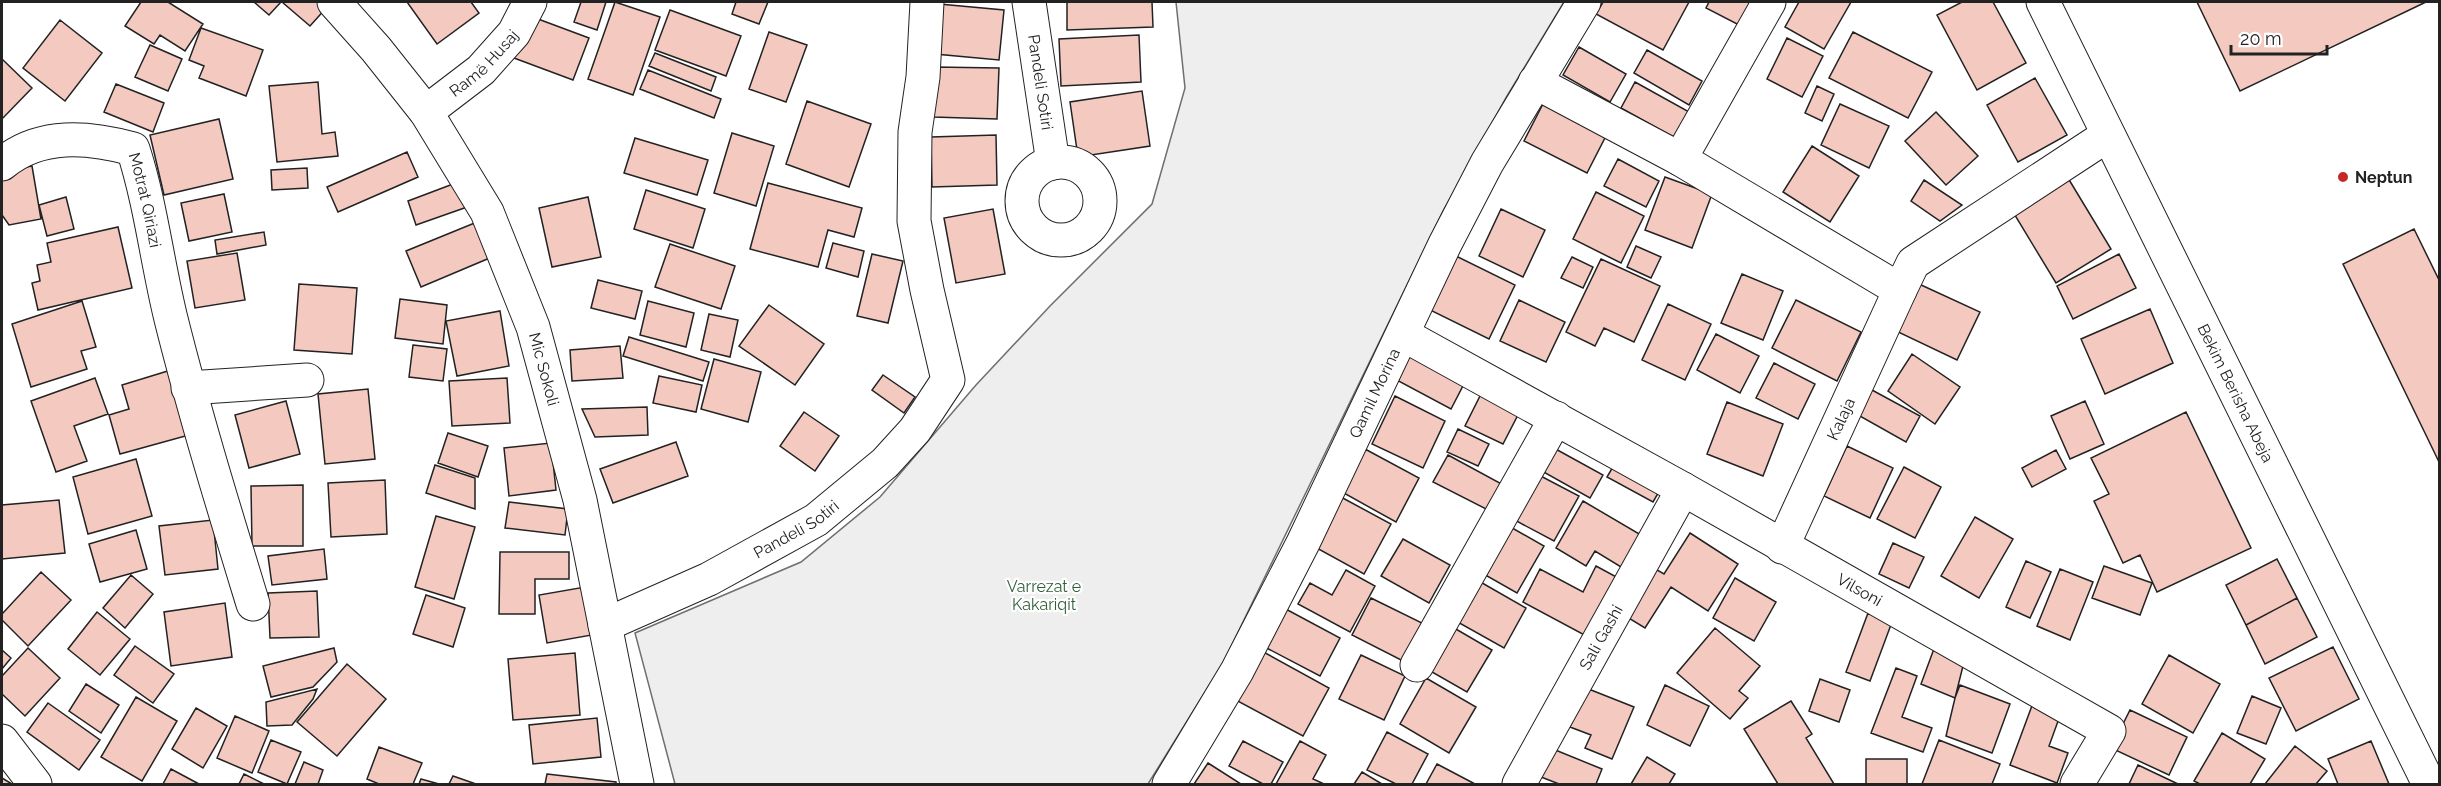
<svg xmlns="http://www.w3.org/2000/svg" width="2441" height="786" font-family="Raleway,sans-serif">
<rect width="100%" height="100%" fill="#fff"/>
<path fill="#eee" stroke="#6f6f6f" stroke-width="1.5" d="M1176,2H1564L1507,96L1443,211L1223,663L1148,784H675L635,633L801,562L880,497L976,385L1050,306L1152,204L1185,88Z"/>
<path fill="#f3c9c0" stroke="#222" stroke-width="1.5" d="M141,2H168L203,24L185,51L160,35L154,44L125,26Z
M254,2H281L269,15Z
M282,2H320L327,7L310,26Z
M407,2H471L479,13L437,44Z
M581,2H606L597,30L574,22Z
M615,2L660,17L633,95L588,79Z
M736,2H768L759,24L732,14Z
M1067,2H1152L1153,27L1067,30Z
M1603,2H1689L1663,50L1596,14Z
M1709,2H1751L1739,25L1706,8Z
M1799,2H1851L1824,49L1785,27Z
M1962,2H1993L2026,63L1977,90L1937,15Z
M2197,2H2426L2240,91Z
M939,4L1004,10L999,60L935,54Z
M670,10L741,36L726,76L655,50Z
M530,16L589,38L573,80L514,58Z
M60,20L102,53L65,101L23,68Z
M201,28L263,50L246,96L199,78L204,66L189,60Z
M769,32L807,45L786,102L749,89Z
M1853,32L1932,72L1908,118L1829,78Z
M1139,35L1141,82L1061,86L1059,39Z
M1787,38L1823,56L1802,97L1767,79Z
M150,45L182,59L168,91L135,77Z
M1579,47L1626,74L1610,102L1563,75Z
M1647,50L1702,81L1689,105L1634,73Z
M655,53L716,77L711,91L649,66Z
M2,59L32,88L2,119Z
M934,67L999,68L997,119L933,117Z
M648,70L721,99L714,118L640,89Z
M2035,78L2067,135L2018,162L1987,105Z
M318,82L322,134L335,132L338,156L277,162L269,86Z
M1635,82L1691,113L1677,139L1621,108Z
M116,84L164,103L153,132L104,112Z
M1817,86L1834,94L1822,121L1805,113Z
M1142,91L1150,146L1078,157L1070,102Z
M1547,96L1610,128L1587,173L1524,141Z
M807,101L871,124L849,187L786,164Z
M1840,104L1889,126L1869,168L1821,145Z
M1936,112L1978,156L1946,185L1905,141Z
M219,119L233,179L164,195L150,135Z
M732,133L774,146L756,206L714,193Z
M996,135L997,185L932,187L931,137Z
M635,138L708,160L697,195L624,173Z
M1812,146L1859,176L1830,222L1783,192Z
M407,152L418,177L338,212L327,187Z
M1618,159L1659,181L1646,207L1604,186Z
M32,166L41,219L9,225L2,215V171Z
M307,168L308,188L272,190L271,170Z
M1665,177L1712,194L1692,248L1645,230Z
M2068,178L2111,249L2056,283L2013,212Z
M1924,180L1962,205L1940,221L1911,201Z
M461,181L470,206L416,225L408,201Z
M768,183L862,208L854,237L828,230L818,267L750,249Z
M646,190L705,209L693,248L634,229Z
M1596,192L1644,216L1621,263L1573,239Z
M224,194L232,232L189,241L181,203Z
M66,197L74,229L47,236L39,205Z
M588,197L601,257L552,267L539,208Z
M993,209L1005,274L956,283L944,218Z
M1501,209L1545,230L1523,277L1479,256Z
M477,222L492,257L421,287L406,251Z
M118,227L132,288L38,310L32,283L40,281L37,265L51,262L47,243Z
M2414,229L2440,282V464L2343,264Z
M264,232L266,245L217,254L215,240Z
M833,243L864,251L858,277L826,268Z
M670,244L735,266L721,309L655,287Z
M1636,246L1661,257L1651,278L1627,267Z
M237,253L245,300L195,308L187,261Z
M872,254L903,261L888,323L857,316Z
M1452,254L1515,285L1489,339L1426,308Z
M2119,254L2136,288L2073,319L2057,286Z
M1572,257L1593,267L1583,288L1561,278Z
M1601,259L1660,286L1634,342L1604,328L1595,346L1566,332Z
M1742,274L1783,291L1763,340L1721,323Z
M598,280L642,291L635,319L591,308Z
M299,284L357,288L352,354L294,350Z
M1919,284L1980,312L1957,360L1896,331Z
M400,299L447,305L443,344L395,338Z
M1519,300L1565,322L1546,362L1500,341Z
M1796,300L1861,332L1837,381L1772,348Z
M82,301L96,347L81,351L87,369L31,387L12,324Z
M648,301L694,313L686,347L640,335Z
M1668,304L1711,324L1685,380L1642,360Z
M769,305L824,344L795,385L739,346Z
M2150,309L2173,363L2105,394L2081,339Z
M500,311L509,366L457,376L446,321Z
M709,314L738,320L730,357L701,350Z
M1716,334L1759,356L1740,393L1697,370Z
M629,337L709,362L703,381L623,356Z
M413,345L447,349L443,381L409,377Z
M620,346L623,378L572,381L570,350Z
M1407,346L1467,378L1451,409L1391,377Z
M1912,354L1960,387L1935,424L1888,391Z
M714,359L761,372L748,422L701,409Z
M1774,363L1815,384L1798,419L1756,398Z
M171,370L189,435L120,454L109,415L129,409L122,385Z
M883,375L915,397L904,413L872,390Z
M659,376L702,385L696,412L653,403Z
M95,378L108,414L74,426L87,461L56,472L31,401Z
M507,378L510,423L452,426L449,381Z
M1484,388L1522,407L1503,444L1465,426Z
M368,389L375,459L325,464L318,394Z
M1872,390L1920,416L1906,442L1858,415Z
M1395,396L1445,421L1423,468L1372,444Z
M286,401L300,454L249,468L235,415Z
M2085,401L2104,444L2070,459L2051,416Z
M1727,402L1783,424L1763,476L1707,454Z
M647,407L648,435L595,437L582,409Z
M804,412L839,436L815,471L780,446Z
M2186,412L2251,548L2157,592L2140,555L2123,563L2094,501L2109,494L2091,458Z
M1458,429L1489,444L1478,466L1447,452Z
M448,433L488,446L478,477L438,463Z
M676,442L688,476L613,503L600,469Z
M551,443L556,490L509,496L504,448Z
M1847,446L1893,468L1870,518L1824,496Z
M1552,447L1603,475L1590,498L1540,470Z
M1365,449L1419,478L1396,522L1342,492Z
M2056,450L2066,469L2032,487L2022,468Z
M1448,455L1509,488L1496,514L1433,482Z
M1618,458L1664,483L1653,502L1607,477Z
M136,459L152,516L88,534L73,477Z
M435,465L475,478V509L426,493Z
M1904,467L1941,487L1915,538L1877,519Z
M1533,472L1579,496L1554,541L1509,517Z
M385,480L387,534L331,537L328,483Z
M303,485V546H252L251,486Z
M1339,496L1391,524L1364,574L1313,546Z
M59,500L65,553L2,559V505Z
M1583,501L1641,535L1621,567L1595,551L1586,566L1556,548Z
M509,502L568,509L565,535L505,528Z
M436,516L475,527L454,599L415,587Z
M1975,517L2013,539L1979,598L1941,576Z
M213,520L218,569L165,575L159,526Z
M1507,525L1544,546L1517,593L1480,572Z
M136,530L147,569L100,582L89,544Z
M1690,533L1738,564L1708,611L1671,587L1645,628L1622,614L1652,567L1664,574Z
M1403,539L1450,565L1429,603L1381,576Z
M1893,543L1924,557L1909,588L1879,574Z
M324,549L327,579L272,585L268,556Z
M500,552H569V579H535V614H499Z
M2277,559L2297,598L2246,625L2226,585Z
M2026,561L2051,572L2030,618L2006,607Z
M1596,566L1622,580L1590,638L1523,602L1540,569L1583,592Z
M2104,566L2152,583L2140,615L2092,598Z
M2060,569L2093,582L2070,640L2037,626Z
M1346,570L1375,586L1350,632L1298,604L1310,583L1332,595Z
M41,572L71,600L28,646L2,620V614Z
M131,575L153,594L125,628L103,608Z
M1735,578L1776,602L1754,641L1713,618Z
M1477,580L1526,608L1504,648L1454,620Z
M585,587L592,635L547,643L539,595Z
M317,591L319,637L270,638L268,593Z
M426,595L465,608L453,647L413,634Z
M1371,598L1422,623L1403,661L1352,635Z
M2297,598L2317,637L2265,664L2246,625Z
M225,603L232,657L171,666L164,612Z
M1282,607L1340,638L1320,676L1261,645Z
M97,612L130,639L100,675L68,649Z
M1868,613L1892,622L1870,681L1846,672Z
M1449,625L1492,650L1467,692L1425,668Z
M1715,628L1760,666L1739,691L1748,698L1730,719L1677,673Z
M135,646L174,674L153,703L114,675Z
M1935,646L1965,658L1955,698L1921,684Z
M2333,647L2359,699L2296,731L2269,678Z
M28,648L60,678L25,716L2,694V676Z
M334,648L337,662L313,687L271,697L263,666Z
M1258,649L1329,688L1303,736L1232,698Z
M2,650L11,658L2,669Z
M575,653L580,715L513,720L508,659Z
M1361,655L1405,676L1384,720L1339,699Z
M2169,655L2220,684L2193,733L2142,704Z
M347,664L386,699L337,756L297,722Z
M1896,668L1917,676L1902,717L1932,728L1923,752L1871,733Z
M1426,678L1476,707L1449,753L1400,724Z
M1820,679L1850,690L1839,722L1809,711Z
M86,684L119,705L101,733L69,711Z
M1665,685L1709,706L1690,746L1647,725Z
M1960,685L2010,704L1992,753L1946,736L1955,698Z
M1586,688L1634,707L1612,759L1585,748L1591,735L1570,727Z
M317,689L313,699L292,725L267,726L266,702Z
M2252,696L2281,708L2266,744L2237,733Z
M136,697L177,721L142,781L101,757Z
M1791,701L1812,734L1806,738L1834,784H1778L1744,729Z
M48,703L100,740L79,770L27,732Z
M2033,703L2061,713L2049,746L2068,753L2057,783L2010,765Z
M196,708L227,726L203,768L172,749Z
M2130,710L2187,737L2169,775L2111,748Z
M235,716L269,731L252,773L217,758Z
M597,718L601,757L533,764L529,725Z
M1387,732L1428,754L1412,784H1396L1367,770Z
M2222,733L2265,759L2250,784H2200L2194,781Z
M271,740L301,752L287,784L258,772Z
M1939,740L2000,764L1992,784H1922Z
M1243,741L1283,762L1271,784H1263L1229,766Z
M1300,741L1326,755L1313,779L1324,784H1276Z
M2371,741L2389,784H2338L2328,759Z
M2295,746L2327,771L2316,784H2265Z
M379,747L422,763L413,784H379L367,779Z
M1548,747L1602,769L1596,784H1559L1536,775Z
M1647,757L1675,774L1669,784H1631Z
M1866,759H1907V784H1866Z
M304,762L323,770L318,784H295Z
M1208,763L1241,784H1194Z
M1437,764L1475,784H1426Z
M2138,765L2178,784H2129Z
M171,769L199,784H163Z
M1362,772L1382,784H1354Z
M244,774L264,784H239Z
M547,774L616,782V784H545Z
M453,776L476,784H449Z
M2,778L12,784H2Z
M421,779L439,784H419Z"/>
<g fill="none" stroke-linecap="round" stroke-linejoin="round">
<defs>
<g id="minor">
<path id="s1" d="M334,2L376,49L426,112L487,212L533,327L580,500L637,784"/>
<path id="s2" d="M1029,2L1053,163"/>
<path id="s3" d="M2043,2L2429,784"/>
<path d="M1535,82L1680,159L1900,290L1782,547"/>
<path id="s4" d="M426,112L481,70L514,33L530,2"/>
<path d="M1680,159L1769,2"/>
<circle cx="1061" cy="201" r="39"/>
<path id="s5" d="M2,164C40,132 89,137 133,149C151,205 157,262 171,319C195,415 224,509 253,604"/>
<path d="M1900,290L1913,263L2108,135"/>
<path id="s6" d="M1404,335L1683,489L2109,731L2077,784"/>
<path d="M188,388L307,380"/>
<path id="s7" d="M605,625L709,579L816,520L885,463L915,430L948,380L927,290L914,221L915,132L923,77L927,2"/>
<path d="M1417,665L1556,418"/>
<path d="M2,741L35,784"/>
<path id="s8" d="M1169,784L1237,671L1303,543L1445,244L1487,163L1584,2"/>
<path id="s9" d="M1519,784L1683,489"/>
</g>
</defs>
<use href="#minor" stroke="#222" stroke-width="35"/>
<use href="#minor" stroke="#fff" stroke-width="33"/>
</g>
<circle fill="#c62828" stroke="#fff" stroke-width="2" cx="2343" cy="177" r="6"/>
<g text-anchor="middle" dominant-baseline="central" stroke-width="4.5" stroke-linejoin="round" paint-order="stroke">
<g font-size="16" fill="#222" stroke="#fff">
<text stroke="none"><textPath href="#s4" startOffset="76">Ramë Husaj</textPath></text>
<text stroke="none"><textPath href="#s2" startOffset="81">Pandeli Sotiri</textPath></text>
<text stroke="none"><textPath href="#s5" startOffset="190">Motrat Qiriazi</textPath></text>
<text stroke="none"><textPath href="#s1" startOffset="428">Mic Sokoli</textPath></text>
<text stroke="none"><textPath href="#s8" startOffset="442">Qamil Morina</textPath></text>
<text stroke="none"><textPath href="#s3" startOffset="436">Bekim Berisha Abeja</textPath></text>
<text transform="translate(1841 419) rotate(-65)">Kalaja</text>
<text stroke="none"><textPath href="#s7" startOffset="214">Pandeli Sotiri</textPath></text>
<text stroke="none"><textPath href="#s6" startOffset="522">Vilsoni</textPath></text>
<text stroke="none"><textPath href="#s9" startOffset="168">Sali Gashi</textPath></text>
</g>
<g font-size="16" font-weight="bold" fill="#222" stroke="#fff" text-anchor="start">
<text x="2355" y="177">Neptun</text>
</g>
<g font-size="16" fill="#2f5e38" stroke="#fff">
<text x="1044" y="586">Varrezat e<tspan x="1044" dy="18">Kakariqit</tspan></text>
</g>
</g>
<rect width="2441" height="786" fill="none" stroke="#222222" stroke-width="6"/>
<path d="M2231 45v9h96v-9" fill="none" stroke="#222222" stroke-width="3"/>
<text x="2240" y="45" font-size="18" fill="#222222" stroke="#ffffff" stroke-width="4.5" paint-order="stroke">20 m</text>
</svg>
